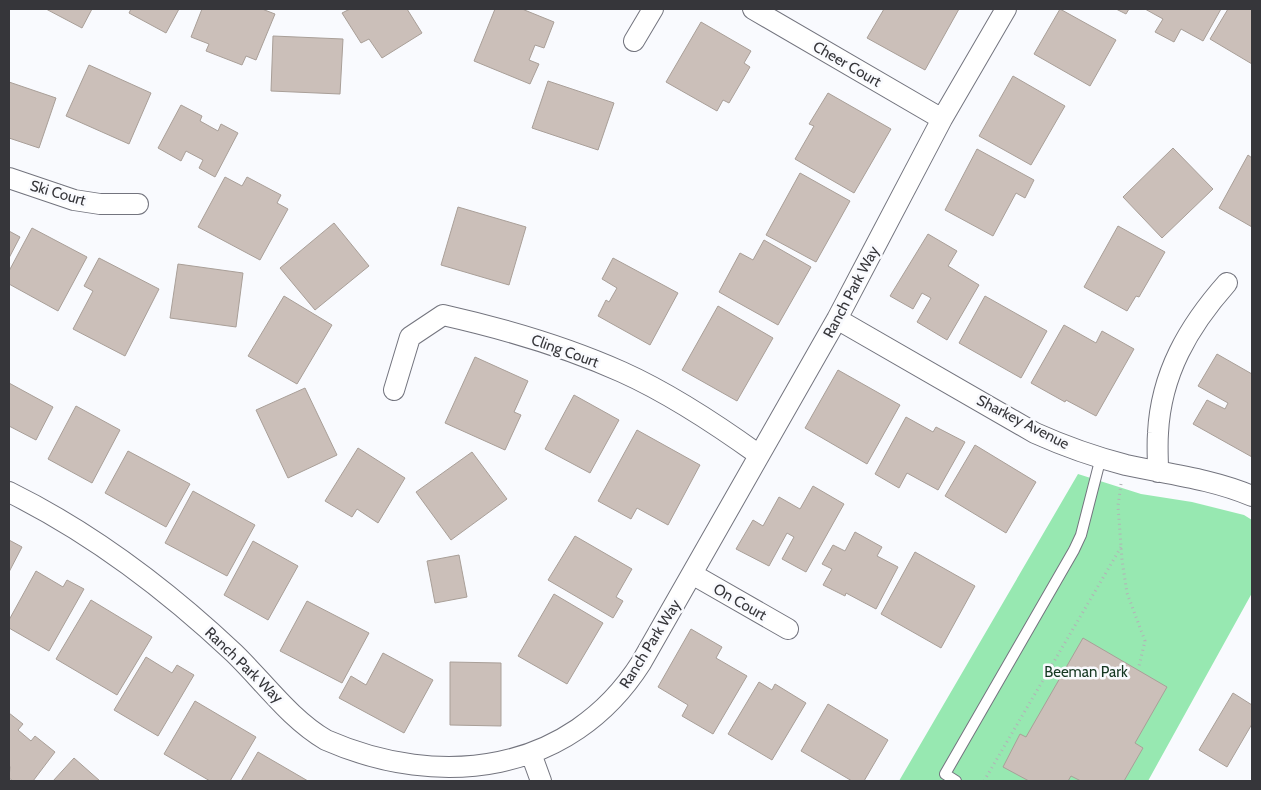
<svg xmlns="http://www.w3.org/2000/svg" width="1261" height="790" font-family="Cabin,sans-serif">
<rect width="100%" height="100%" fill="#f9fafe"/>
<path fill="#97e8b1" d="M1078,474L1141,494L1192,502L1244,515L1252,520V593L1148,781H899Z"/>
<path fill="#cbbfb9" stroke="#a99f98" d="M46,9H92L82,28Z
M131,9H179L166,33L129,13Z
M202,9H262L275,14L256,60L246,56L242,65L206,51L209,44L191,37Z
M350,9H407L422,33L382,58L369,39L361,43L342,13Z
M495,9H522L554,22L544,48L535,45L529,60L539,64L530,84L474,61Z
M884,9H959L925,70L867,38Z
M1060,9L1116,40L1090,86L1034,54Z
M1116,9H1129L1126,14Z
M1145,9H1221L1203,41L1181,29L1174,42L1155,32L1163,19Z
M1228,9H1252V64L1210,39Z
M701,22L751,51L744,63L750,67L729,103L723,100L717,111L666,82Z
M273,36L343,39L340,94L271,91Z
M89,65L151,93L129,144L66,116Z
M1013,76L1065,106L1031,165L979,136Z
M548,81L614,103L598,150L532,128Z
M9,82L56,98L39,148L9,138Z
M828,93L891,129L854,193L795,159L814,126L809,124Z
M181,105L202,116L200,121L218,131L221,124L238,133L215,177L199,168L203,160L186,151L181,161L158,148Z
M1173,148L1213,189L1162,238L1123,197Z
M977,149L1034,180L1025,198L1016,193L993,236L945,210Z
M1248,155L1252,158V227L1219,208Z
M800,173L850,201L816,262L766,235Z
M225,177L242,186L247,177L281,195L277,203L288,209L260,260L198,227Z
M458,207L526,227L509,285L441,265Z
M334,223L369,266L315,310L280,268Z
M1118,226L1165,252L1139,297L1136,296L1127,311L1084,287Z
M32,228L87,257L58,311L9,284V271Z
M9,231L20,237L9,258Z
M928,234L957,251L948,266L979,285L947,340L917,322L931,298L922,293L913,309L890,296Z
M764,240L811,267L778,325L719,292L740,253L753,260Z
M99,258L159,289L125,356L73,329L93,291L84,286Z
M613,258L678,293L650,345L598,316L606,300L609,302L617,288L602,279Z
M178,264L243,273L236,327L170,318Z
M284,296L332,325L297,384L248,356Z
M985,296L1047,331L1021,378L959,343Z
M718,306L773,338L737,401L682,370Z
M1064,325L1096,343L1102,331L1134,349L1096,416L1066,400L1065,402L1031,383Z
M1217,354L1252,374V457L1193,424L1207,400L1225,409L1228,403L1198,386Z
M475,357L528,381L514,412L521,415L505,450L445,423Z
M838,370L900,405L867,464L805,428Z
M9,383L53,407L36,440L9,426Z
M305,388L337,455L288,478L256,410Z
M574,395L619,420L590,473L545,449Z
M76,406L120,430L92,483L48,459Z
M906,417L933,432L936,427L965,442L938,490L907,473L899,488L875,474Z
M637,430L700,465L668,525L637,508L631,519L598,501Z
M975,445L1036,482L1006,533L945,496Z
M358,448L405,478L378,523L357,509L352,517L325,501Z
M128,451L190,484L166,527L105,493Z
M472,452L507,499L451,540L416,492Z
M813,486L844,504L806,572L782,559L794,537L787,533L769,566L736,549L753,520L763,526L779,497L800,509Z
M193,491L255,525L227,576L165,543Z
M855,532L882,547L877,556L898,567L876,609L846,593L845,596L823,585L832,569L822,564L833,545L845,551Z
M575,536L632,569L616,597L623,601L613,618L548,580Z
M9,540L22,547L9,572Z
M253,541L298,566L268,620L224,595Z
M915,552L975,586L941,648L881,614Z
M459,555L467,597L435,603L427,561Z
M36,571L63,587L67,580L84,589L49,651L9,628V620Z
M554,594L603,623L567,684L518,656Z
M91,600L152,637L117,695L56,659Z
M307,601L369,633L342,683L280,651Z
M691,629L722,647L716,658L747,676L713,734L682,716L688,705L658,687Z
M1083,638L1167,687L1135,743L1143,748L1124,781H1081L1071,776L1068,781H1029L1003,767L1020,734L1026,737Z
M383,653L433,680L404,733L339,698L351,676L366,685Z
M146,657L172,673L177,665L194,675L158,736L114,710Z
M450,662L501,663V726L450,725Z
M759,682L772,690L775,684L806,703L772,760L728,734Z
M1233,693L1252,705V724L1227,767L1199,750Z
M195,701L256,737L230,781H210L164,754Z
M828,704L888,740L864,781H852L801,751Z
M9,713L23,724L18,730L31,741L35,736L55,752L33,781H13L9,778L10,767L9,765Z
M258,752L308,781H241Z
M74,758L100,781H53Z"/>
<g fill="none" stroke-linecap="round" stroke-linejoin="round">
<defs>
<path id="service" d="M956,781L945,774L1074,550L1081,535L1101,457"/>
<path id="minor" d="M753,9L942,119
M634,41L653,9
M9,178L74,200L100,204H138
M837,319L1035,433C1064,446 1095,457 1126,465C1168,474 1212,479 1252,496
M394,390L410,337L443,315C505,329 564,346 622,372C671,394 716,424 759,455
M1158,472C1158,459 1157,446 1158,433C1161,374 1188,327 1227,283
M9,492C92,533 167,590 234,653C264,682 290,719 326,740C440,790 570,774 641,663L837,319L942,119L1006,9
M692,574L788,629
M533,759L541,781"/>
</defs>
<use href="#service" stroke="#73747e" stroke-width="12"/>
<use href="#minor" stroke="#73747e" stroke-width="22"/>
<path stroke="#b2b3b7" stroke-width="3" stroke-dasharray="1 4" stroke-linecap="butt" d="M1121,484L1118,506L1122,560L1127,593L1145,641L1139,666
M984,781L1121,547"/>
<use href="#service" stroke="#fff" stroke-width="10"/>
<use href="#minor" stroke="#fff" stroke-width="20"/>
</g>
<g text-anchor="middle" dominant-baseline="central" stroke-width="5" stroke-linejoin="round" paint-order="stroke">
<g font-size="15" fill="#36363a" stroke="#f9fafe">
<text transform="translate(847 64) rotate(30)">Cheer Court</text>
<text transform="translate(58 193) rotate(16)">Ski Court</text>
<text transform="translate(851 292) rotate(-62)">Ranch Park Way</text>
<text transform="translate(565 351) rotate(20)">Cling Court</text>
<text transform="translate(1023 422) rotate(27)">Sharkey Avenue</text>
<text transform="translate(740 602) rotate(30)">On Court</text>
<text transform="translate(650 644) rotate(-58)">Ranch Park Way</text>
<text transform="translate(244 665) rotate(44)">Ranch Park Way</text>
</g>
<g font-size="15" fill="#143721" stroke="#f9fafe">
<text x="1086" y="672">Beeman Park</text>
</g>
</g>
<rect width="1261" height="790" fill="none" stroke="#36363a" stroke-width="20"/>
</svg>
